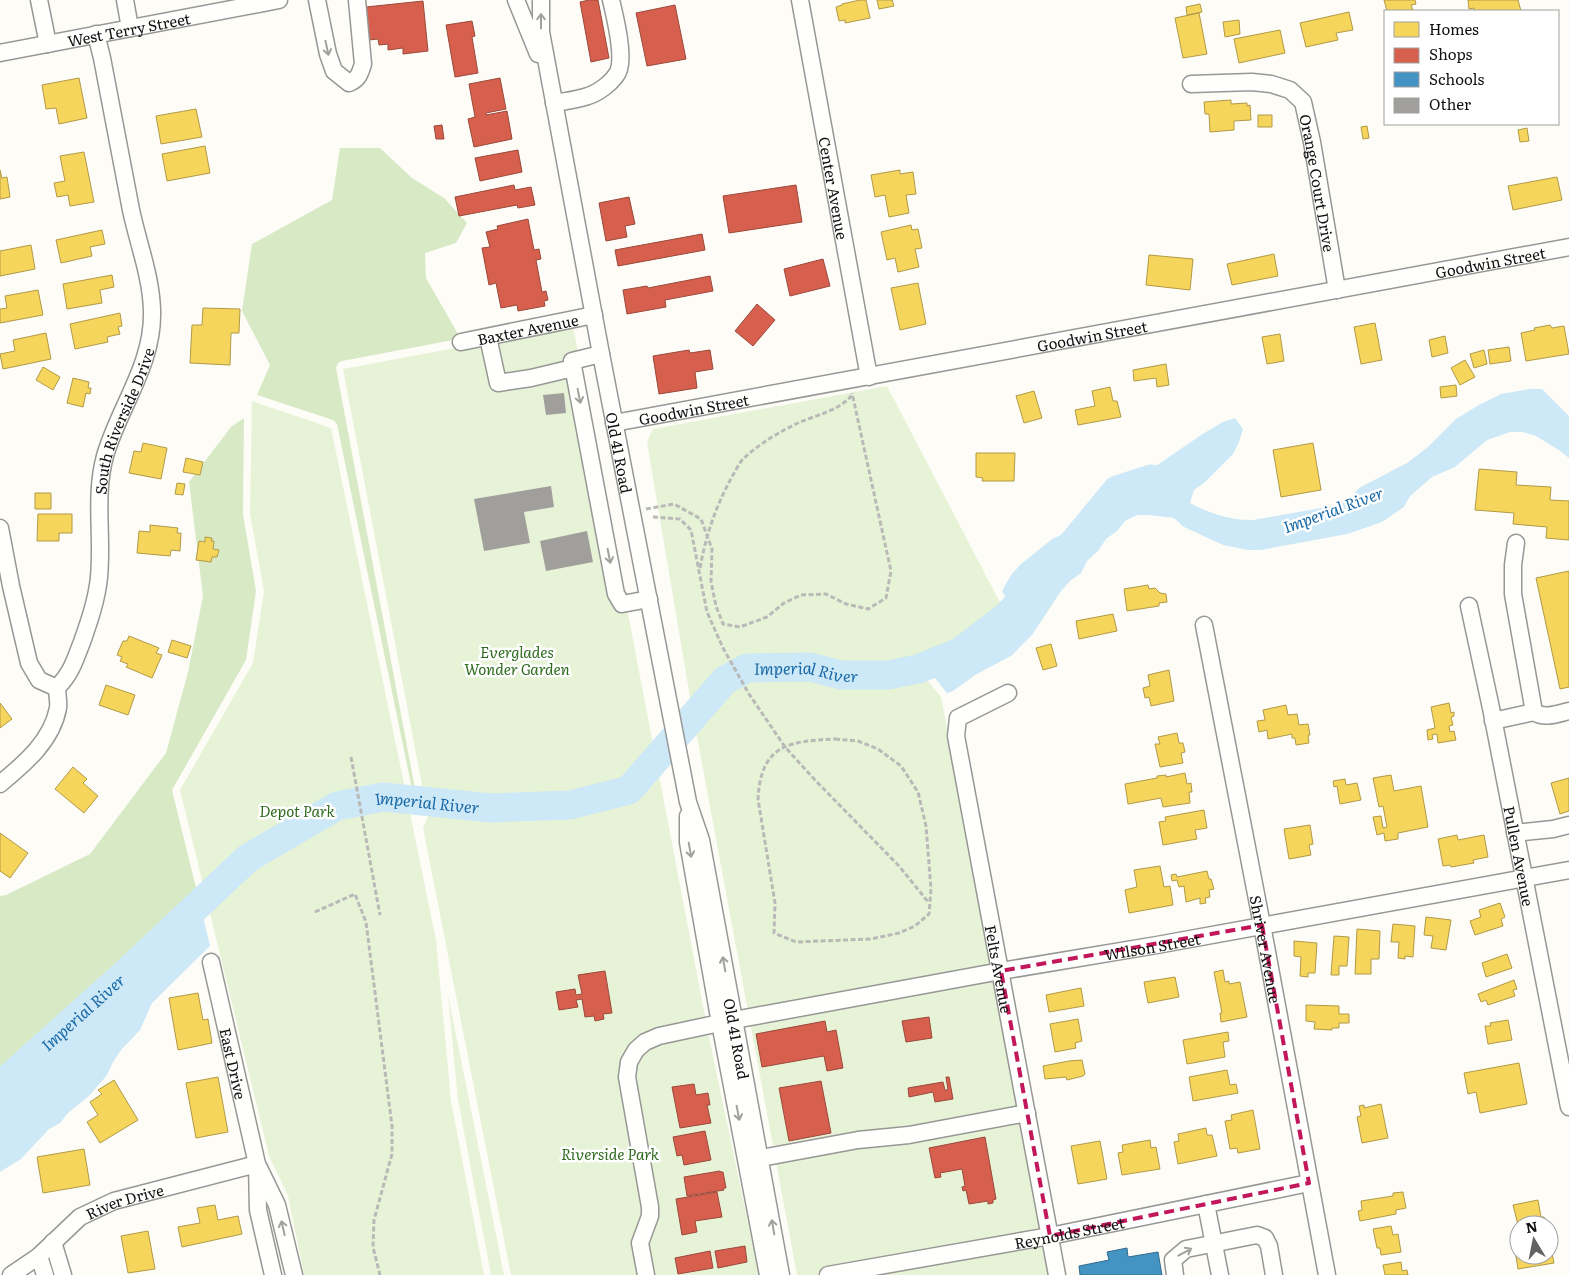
<svg xmlns="http://www.w3.org/2000/svg" width="1569" height="1275" font-family="Literata,serif">
<rect width="100%" height="100%" fill="#fdfcf7"/>
<path fill="#e7f3d7" d="M573,326L709,1037L759,1275H511L423,828L434,802L425,801L343,369Z
M887,386L1007,616L960,652L918,669L941,697L1054,1275H797L693,715L647,442L653,429Z
M252,401L331,428L436,940L451,1101L484,1275H304L288,1196L269,1156L180,790L253,663L264,591L250,514Z
M448,995L504,1275H491L458,1100Z"/>
<path fill="#d8eac5" d="M340,148H380L412,178L444,198L467,223L456,243L425,253L426,278L458,334L469,337L342,361L338,363L336,368L416,794H413L337,424L333,420L257,395L270,365L242,311L252,244L332,200Z
M244,418L243,514L256,591L246,660L172,790L199,900L188,916L160,946L149,954L135,956L124,964L123,990L116,1001L105,1005L85,1021L77,1033L54,1045L26,1051L0,1068V896L6,895L90,854L166,753L188,672L203,596L189,482L231,427Z"/>
<path fill="#cde8f7" d="M1530,389H1542L1569,416V458L1559,450L1536,436L1523,432H1510L1487,440L1455,467L1432,477L1410,496L1404,507L1382,522L1347,534L1261,550H1248L1223,545L1184,527L1174,518L1149,515H1137L1125,521L1117,531L1106,539L1098,551L1087,561L1081,573L1070,581L1061,591L1032,635L1011,656L975,675L953,691L947,693L931,673L965,659L1013,621L1014,614L1002,591L1011,575L1020,565L1052,539L1086,524L1097,516L1132,476L1143,468L1156,466L1201,435L1223,422L1235,418L1243,429L1239,442L1233,454L1205,482L1194,490L1190,503C1208,513 1233,521 1253,520L1338,505L1349,499L1359,488L1407,463L1428,447L1456,419L1479,405L1501,394Z
M199,900L210,946L152,1003L140,1030L121,1050L113,1062L107,1075L90,1095L68,1113L60,1123L49,1129L21,1159L0,1172V1068L26,1051L54,1045L77,1033L93,1011L116,1001L123,989L124,964L135,956L149,954L160,946L188,916Z"/>
<path fill="#f6d55c" stroke="#b19a46" d="M860,0H866L870,18L845,23V20L839,21L836,7L842,5V4Z
M877,0H892L894,6L879,9Z
M1384,0H1415L1416,4L1411,5L1413,10L1406,11H1387Z
M1468,0H1518L1521,11H1474V8L1469,9Z
M1200,4L1202,12L1187,15L1186,7Z
M1349,12L1353,30L1336,33L1338,40L1306,47L1300,23Z
M1199,13L1207,54L1183,58L1175,18Z
M1239,20L1240,34L1225,37L1223,22Z
M1280,30L1285,53L1239,63L1234,39Z
M79,78L87,118L59,124L56,108L46,109L42,85Z
M1231,100V104L1247,103V106L1250,105L1251,120L1234,121V130L1210,132L1209,114H1205L1204,102Z
M196,109L202,137L161,144L156,116Z
M1258,115H1272V127H1258Z
M1367,126L1369,138L1363,139L1361,127Z
M1527,128L1529,141L1520,142L1518,130Z
M205,146L210,173L167,181L162,154Z
M84,152L94,202L70,206L68,195L57,197L54,183L65,181L60,156Z
M0,170L2,178L7,177L10,197L0,199Z
M900,170V174L913,172L916,194L906,195L909,213L889,217L885,195L875,197L871,175Z
M1557,177L1562,200L1513,210L1508,186Z
M911,225L912,230L918,229L922,248L915,249L919,267L898,272L895,258L887,260L881,232Z
M102,230L105,244L90,247L92,256L61,263L56,240Z
M31,245L35,269L0,276V251Z
M1274,254L1278,276L1232,285L1227,264Z
M1149,255L1193,259L1190,290L1146,285Z
M112,275L114,287L100,290L102,303L67,309L63,284Z
M918,283L926,324L900,330L891,288Z
M38,290L43,315L0,323V309L7,308L5,296Z
M203,308L240,309L239,333H231L230,365L190,363L192,325H202Z
M120,313L122,326L118,327L120,334L107,337L108,342L75,349L70,324Z
M1375,323L1382,360L1361,364L1354,327Z
M1550,325L1552,328L1564,326L1569,354L1526,361L1521,333L1535,330L1534,328Z
M46,333L51,359L3,369L0,354L15,351L13,340Z
M1280,334L1284,361L1267,364L1262,337Z
M1445,336L1448,353L1432,357L1429,340Z
M1509,347L1511,361L1490,364L1488,350Z
M1484,350L1487,364L1474,368L1470,354Z
M1465,360L1475,377L1460,385L1451,368Z
M1166,364L1169,385L1157,387L1156,378L1134,381L1133,370Z
M43,367L60,377L53,390L36,380Z
M73,378L89,382L88,388H91L90,394L86,393L83,407L67,403Z
M1456,385L1457,396L1441,398L1440,387Z
M1110,387L1113,401H1117L1121,417L1078,425L1075,410L1095,406L1092,391Z
M1034,391L1042,418L1024,423L1016,396Z
M143,443L167,448L161,479L129,473L134,451L141,452Z
M1313,443L1321,490L1281,497L1273,450Z
M976,453H1015L1014,481H982L983,478L976,477Z
M186,458L203,462L200,475L183,472Z
M1479,469L1517,472L1516,485L1551,487L1550,500L1569,501V540L1546,538L1547,527L1513,524L1514,513L1475,510Z
M177,483L185,484L183,495L175,494Z
M35,493H51V509H35Z
M38,514H72V533H59V541H37Z
M150,525L178,528L177,533H181L180,551L171,550L170,556L137,553L139,531L150,532Z
M205,537L212,538L211,541H214L213,549L219,550L217,557H212L211,562L196,560L199,541L205,542Z
M1569,571V687L1560,689L1536,578Z
M1148,585L1149,589L1155,588L1160,593L1166,594L1167,602L1159,603V606L1127,611L1124,589Z
M1113,614L1117,631L1079,639L1076,621Z
M129,636L159,648L156,653L162,655L152,678L126,667L128,664L120,661L122,657L117,655L123,641H127Z
M172,640L191,646L187,658L168,652Z
M1051,644L1057,666L1043,670L1036,648Z
M1169,670L1174,701L1151,706L1149,697L1145,698L1143,688L1150,686L1148,675Z
M106,685L135,695L128,715L99,705Z
M0,703L12,719L0,728Z
M1449,703L1451,713L1454,712V716L1451,717L1453,725L1449,726L1450,732L1454,731L1456,740L1438,743L1437,734L1432,735L1433,739L1428,740L1427,730L1435,728L1431,707Z
M1286,705L1288,715L1297,714L1299,725L1308,724L1310,735H1308L1309,743L1296,745L1295,738H1292V734L1268,739L1267,730L1259,732L1257,721L1265,720L1263,710Z
M1177,733L1179,743H1183L1185,752L1181,753L1183,763L1160,767L1155,744H1160L1158,737Z
M73,767L87,779L83,783L98,796L84,813L55,789Z
M1185,773L1187,784L1191,783L1192,792H1189L1190,803L1163,807L1161,798L1128,804L1125,784L1157,778V776L1166,775V777Z
M1391,775L1394,791L1421,786L1428,827L1398,833V839L1385,841L1384,833L1377,835L1373,817L1381,816L1383,828L1387,827L1383,806L1379,807L1373,778Z
M1569,778V811L1560,814L1551,783Z
M1345,779L1346,785L1357,783L1361,800L1340,804L1337,786L1334,787L1333,781Z
M1204,810L1207,828L1195,830L1197,839L1163,845L1159,822L1166,821L1165,817Z
M1310,825L1313,844L1309,845L1311,855L1289,859L1284,829Z
M0,833L28,853L10,878L0,871Z
M1457,835L1458,840L1484,835L1488,857L1473,860L1474,863L1451,867L1450,865L1443,866L1438,839Z
M1160,866L1164,887L1170,886L1173,905L1129,913L1125,890L1137,887L1134,870Z
M1207,871L1209,879H1211L1214,889L1209,890L1210,897L1205,898L1206,903L1200,904V898L1186,902L1184,886L1179,887L1177,880L1172,881L1171,875L1176,874L1177,877Z
M1500,903L1505,917L1501,919L1503,926L1475,935L1470,921L1481,917L1479,910Z
M1426,917L1451,920L1446,950L1431,948L1433,936L1424,935Z
M1393,924L1415,926L1413,957L1405,956V959L1398,958L1399,942H1391Z
M1357,929L1380,931L1379,959H1371V974H1355Z
M1334,936L1349,937L1347,966H1339V975H1331Z
M1294,941L1317,943L1315,973H1308V977L1300,976L1301,957L1294,956Z
M1507,954L1512,968L1486,977L1482,963Z
M1223,970L1225,982L1229,981V984L1240,982L1247,1017L1221,1022L1220,1013H1222L1214,972Z
M1175,977L1179,997L1148,1003L1144,982Z
M1514,980L1517,989L1513,990L1515,996L1488,1005L1486,1000L1481,1002L1478,994Z
M1081,988L1084,1006L1049,1012L1046,995Z
M198,993L203,1020L208,1019L212,1043L178,1050L169,998Z
M1306,1005L1339,1006V1014H1349V1023H1339V1028H1332V1030L1314,1029L1315,1022L1306,1021Z
M1078,1019L1082,1041L1075,1043L1076,1048L1055,1052L1050,1024Z
M1508,1020L1512,1040L1488,1044L1485,1026H1491L1490,1023Z
M1228,1032L1229,1041L1223,1042L1225,1057L1187,1064L1183,1040Z
M1082,1060L1085,1074L1083,1076L1067,1080L1066,1077L1045,1079L1043,1066L1069,1061Z
M1519,1063L1527,1104L1480,1113L1476,1092L1468,1094L1464,1073Z
M1227,1070L1230,1085L1236,1084L1238,1093L1193,1101L1189,1077Z
M218,1077L228,1132L196,1138L186,1083Z
M114,1080L138,1120L100,1143L87,1122L98,1115L90,1102L102,1094L98,1090Z
M1381,1104L1388,1138L1362,1143L1357,1117L1361,1116L1359,1106L1364,1105V1108Z
M1253,1110L1260,1149L1238,1153L1237,1148L1230,1149L1225,1121L1232,1120L1231,1115Z
M1206,1128L1207,1135H1212L1217,1156L1178,1164L1174,1142L1179,1141L1178,1134Z
M1150,1140L1151,1148L1156,1147L1160,1169L1122,1175L1118,1153L1123,1152L1122,1145Z
M1100,1141L1107,1179L1078,1184L1071,1146Z
M84,1149L90,1185L43,1193L37,1157Z
M1403,1192L1406,1208L1396,1210V1214L1360,1221L1358,1211L1362,1210L1361,1201L1393,1196V1193Z
M1538,1200L1541,1217H1544L1545,1221L1542,1222V1225H1519V1229L1513,1205Z
M215,1205L218,1220L238,1216L242,1234L182,1247L178,1227L200,1223L197,1208Z
M1391,1226L1393,1235L1398,1234L1401,1252L1381,1255L1380,1248H1377L1373,1229Z
M148,1231L155,1269L128,1273L121,1236Z
M1519,1243V1255H1549V1249L1551,1248L1554,1263L1518,1269L1514,1244Z
M1401,1262L1402,1271L1407,1270L1408,1275H1385L1383,1265Z"/>
<path fill="#d6604d" stroke="#9b483b" d="M589,0H598L609,58L591,62L580,2Z
M423,1L428,51L403,54V48L388,50V44L379,45L378,39L369,40L366,7Z
M675,5L686,59L647,66L636,13Z
M472,21L475,36L472,37L478,73L455,77L446,25Z
M500,78L506,109L486,113V115L507,111L512,139L474,147L468,119L475,117L469,84Z
M442,125L444,139H436L434,126Z
M518,150L522,172L480,181L475,158Z
M514,185L515,190L531,187L535,205L518,208L517,205L459,216L455,197Z
M796,185L802,222L729,233L723,196Z
M629,197L635,224L625,226L627,237L606,241L599,203Z
M528,219L534,250L539,249L541,259L536,260L542,292L546,291L548,300L544,301L545,306L518,311L517,305L501,308L496,283L489,285L482,248L490,247L486,232L498,229L497,226Z
M702,234L705,250L618,266L615,250Z
M823,259L830,286L790,296L784,269Z
M710,276L713,291L665,300L666,307L627,314L623,290L647,286L648,288Z
M757,304L775,320L753,346L735,331Z
M689,350L690,353L710,350L713,369L695,372L697,388L659,394L653,356Z
M605,971L612,1013L603,1014L604,1019L595,1021L594,1016L585,1017L582,999L576,1000L578,1007L559,1010L556,992L575,989L576,995L582,994L578,975Z
M929,1017L932,1038L906,1042L902,1021Z
M825,1021L827,1032L836,1030L843,1068L827,1071L824,1056L762,1067L756,1034Z
M946,1077H949L953,1099L935,1102L933,1092L909,1097L908,1088L943,1082L945,1090H948Z
M821,1081L831,1133L789,1141L779,1088Z
M694,1084L696,1095L708,1093L710,1105H707L711,1123L680,1128L672,1087Z
M705,1131L711,1160L684,1165L682,1155L677,1156L673,1137Z
M985,1137L996,1199L993,1200V1203L988,1204V1201L969,1204L966,1190L963,1191L962,1187L965,1186L962,1169L940,1173L941,1177L935,1178L929,1148Z
M720,1171L721,1172H723L726,1188H723L724,1190L687,1196L684,1177Z
M717,1192L722,1217L695,1221L697,1232L682,1235L676,1199Z
M745,1246L747,1262L718,1268L715,1251Z
M710,1251L713,1268L678,1274L675,1258Z"/>
<path fill="#4393c3" stroke="#346c8e" d="M1127,1248L1128,1257L1158,1252L1162,1275H1080L1079,1266L1109,1260L1107,1252Z"/>
<g fill="none" stroke-linecap="round" stroke-linejoin="round">
<g stroke="#cde8f7" stroke-width="29">
<path d="M1070,547L1117,490L1151,479L1157,481"/>
<path id="s1" d="M0,1086L127,972L248,858L337,806L383,797L491,808L570,805L629,790L725,680L747,668L810,667L841,675H888L918,669L960,652L1007,616L1039,581"/>
</g>
</g>
<path fill="#a19f9c" d="M564,393L566,413L546,415L543,395Z
M551,486L554,507L524,512L530,543L484,551L474,499Z
M587,531L593,562L546,571L540,541Z"/>
<g fill="none" stroke-linecap="round" stroke-linejoin="round">
<defs>
<g id="minor">
<path d="M39,0L48,44"/>
<path d="M125,0L130,28"/>
<path d="M317,0L328,54L334,71L349,83C359,79 360,73 363,64L357,0"/>
<path d="M516,0L538,54"/>
<path id="s2" d="M541,0V32L601,354L688,802L701,840L781,1275"/>
<path id="s3" d="M800,0L869,377"/>
<path id="s4" d="M0,53L279,0"/>
<path id="s5" d="M1191,84L1252,82L1271,84L1290,90L1303,102L1312,142L1337,290"/>
<path d="M554,103C565,101 577,100 588,96C598,93 613,82 618,72C625,56 615,17 611,0"/>
<path d="M488,337L498,383L531,378L573,368"/>
<path id="s6" d="M461,342L594,315"/>
<path d="M601,354L572,361L616,594L622,604L649,599"/>
<path id="s7" d="M614,423L1569,247"/>
<path d="M0,528L11,586L29,663L39,680L57,688"/>
<path id="s8" d="M1469,606L1491,708L1569,1107"/>
<path id="s9" d="M1204,625L1262,925L1327,1275"/>
<path id="s10" d="M1008,693L958,718L956,736L1057,1275"/>
<path d="M1534,712C1544,719 1557,714 1569,711"/>
<path d="M1493,721L1534,712L1513,594V565L1516,543"/>
<path id="s11" d="M0,784C24,764 52,741 58,708C59,702 57,695 57,688C72,672 74,662 82,642C89,622 97,599 99,577C103,536 94,496 105,456C119,407 154,364 152,310C151,276 138,243 131,210C121,159 112,108 102,58L96,34"/>
<path d="M688,816V842L720,1023L768,1275"/>
<path d="M1515,833L1553,829L1569,825"/>
<path id="s12" d="M211,962L257,1164L258,1210L273,1275"/>
<path d="M761,1158L858,1140L909,1135L1027,1113"/>
<path d="M259,1168L277,1205L294,1275"/>
<path d="M1206,1204L1220,1275"/>
<path d="M53,1242L63,1275"/>
<path d="M39,1256L45,1275"/>
<path id="s13" d="M11,1275L39,1256L80,1217L114,1201L257,1164"/>
<path id="s14" d="M646,1275L640,1243L650,1216V1207L627,1077L629,1062L636,1050L645,1042L659,1036L734,1020L1001,971L1157,945L1569,870"/>
<path id="s15" d="M828,1275L1050,1236L1309,1183"/>
<path d="M1175,1275L1173,1260L1186,1249L1257,1235L1265,1238L1269,1246L1274,1275"/>
</g>
</defs>
<use href="#minor" stroke="#979795" stroke-width="19"/>
<path stroke="#b9b9b8" stroke-width="3" stroke-dasharray="5 2.5" stroke-linecap="butt" d="M646,509L674,504L701,519L712,549L711,582L716,606L723,624L740,627L767,617L784,603L801,595L826,594L846,604L868,609L886,598L891,571L852,393
M653,517L680,519L691,530L707,612L723,648L749,694L785,747L815,780L899,866L929,903
M700,568C706,535 716,505 733,475C736,470 739,463 743,459C759,444 779,432 798,423C816,415 839,411 852,395
M835,739L858,741L878,749L901,766L918,792L926,826L931,889L929,914L915,926L899,933L871,939L796,942L774,933L775,903L758,799C761,745 788,741 835,739Z
M351,757L380,915
M315,912L355,894L366,922L392,1126V1154L374,1220L373,1247L380,1275"/>
<use href="#minor" stroke="#fffffe" stroke-width="16"/>
</g>
<defs><path id="oneway-shaft" d="M-6 0H5M1.5-3L5.5 0L1.5 3" fill="none" stroke-width="1.6" stroke-linecap="round" stroke-linejoin="round" transform="scale(1.25)"/></defs>
<g stroke="#a0a09f">
<use href="#oneway-shaft" transform="translate(541 21) rotate(-90)"/>
<use href="#oneway-shaft" transform="translate(327 48) rotate(78)"/>
<use href="#oneway-shaft" transform="translate(579 396) rotate(79)"/>
<use href="#oneway-shaft" transform="translate(609 556) rotate(79)"/>
<use href="#oneway-shaft" transform="translate(690 850) rotate(80)"/>
<use href="#oneway-shaft" transform="translate(724 964) rotate(-100)"/>
<use href="#oneway-shaft" transform="translate(738 1113) rotate(79)"/>
<use href="#oneway-shaft" transform="translate(773 1227) rotate(-100)"/>
<use href="#oneway-shaft" transform="translate(283 1228) rotate(-103)"/>
<use href="#oneway-shaft" transform="translate(1185 1252) rotate(-28)"/>
</g>
<path fill="none" stroke="#c2185b" stroke-width="4" stroke-dasharray="10 6" stroke-linejoin="round" d="M1262,925L1309,1183L1050,1236L1001,971Z"/>
<g text-anchor="middle" dominant-baseline="central" stroke-width="5" stroke-linejoin="round" paint-order="stroke">
<g font-size="15" fill="#111" stroke="#fff">
<text stroke="none"><textPath href="#s4" startOffset="131">West Terry Street</textPath></text>
<text stroke="none"><textPath href="#s5" startOffset="200">Orange Court Drive</textPath></text>
<text stroke="none"><textPath href="#s3" startOffset="191">Center Avenue</textPath></text>
<text stroke="none"><textPath href="#s7" startOffset="891">Goodwin Street</textPath></text>
<text stroke="none"><textPath href="#s6" startOffset="68">Baxter Avenue</textPath></text>
<text stroke="none"><textPath href="#s7" startOffset="486">Goodwin Street</textPath></text>
<text stroke="none"><textPath href="#s7" startOffset="81">Goodwin Street</textPath></text>
<text stroke="none"><textPath href="#s11" startOffset="398">South Riverside Drive</textPath></text>
<text stroke="none"><textPath href="#s2" startOffset="460">Old 41 Road</textPath></text>
<text stroke="none"><textPath href="#s8" startOffset="255">Pullen Avenue</textPath></text>
<text stroke="none"><textPath href="#s14" startOffset="760">Wilson Street</textPath></text>
<text stroke="none"><textPath href="#s9" startOffset="330">Shriver Avenue</textPath></text>
<text stroke="none"><textPath href="#s10" startOffset="311">Felts Avenue</textPath></text>
<text stroke="none"><textPath href="#s2" startOffset="1058">Old 41 Road</textPath></text>
<text stroke="none"><textPath href="#s12" startOffset="104">East Drive</textPath></text>
<text stroke="none"><textPath href="#s13" startOffset="138">River Drive</textPath></text>
<text stroke="none"><textPath href="#s15" startOffset="245">Reynolds Street</textPath></text>
</g>
<g font-size="15" font-style="italic" fill="#2f6b1f" stroke="#fff">
<text x="517" y="651">Everglades<tspan x="517" dy="17">Wonder Garden</tspan></text>
<text x="297" y="810">Depot Park</text>
<text x="610" y="1153">Riverside Park</text>
</g>
<g font-size="16" font-style="italic" fill="#1768a6" stroke="#fff">
<text transform="translate(1333 509) rotate(-20)">Imperial River</text>
<text stroke="none"><textPath href="#s1" startOffset="966">Imperial River</textPath></text>
<text stroke="none"><textPath href="#s1" startOffset="531">Imperial River</textPath></text>
<text stroke="none"><textPath href="#s1" startOffset="111">Imperial River</textPath></text>
</g>
</g>
<rect x="1384" y="10" width="175" height="115" fill="#ffffff" stroke="#a0a0a0"/>
<rect x="1394" y="22" width="25" height="15" fill="#f6d55c" stroke="#a0a0a0"/>
<text x="1429" y="35" font-size="15" fill="#111111">Homes</text>
<rect x="1394" y="48" width="25" height="15" fill="#d6604d" stroke="#a0a0a0"/>
<text x="1429" y="60" font-size="15" fill="#111111">Shops</text>
<rect x="1394" y="72" width="25" height="15" fill="#4393c3" stroke="#a0a0a0"/>
<text x="1429" y="85" font-size="15" fill="#111111">Schools</text>
<rect x="1394" y="98" width="25" height="15" fill="#a19f9c" stroke="#a0a0a0"/>
<text x="1429" y="110" font-size="15" fill="#111111">Other</text>
<g transform="translate(1534 1240) rotate(350)"><circle r="24" fill="#ffffff" stroke="#a0a0a0"/>
<path d="M0-4L9 19L0 12L-9 19Z" fill="#646362"/>
<text y="-8" font-size="14" font-weight="bold" text-anchor="middle" fill="#111111">N</text>
</g>
</svg>
